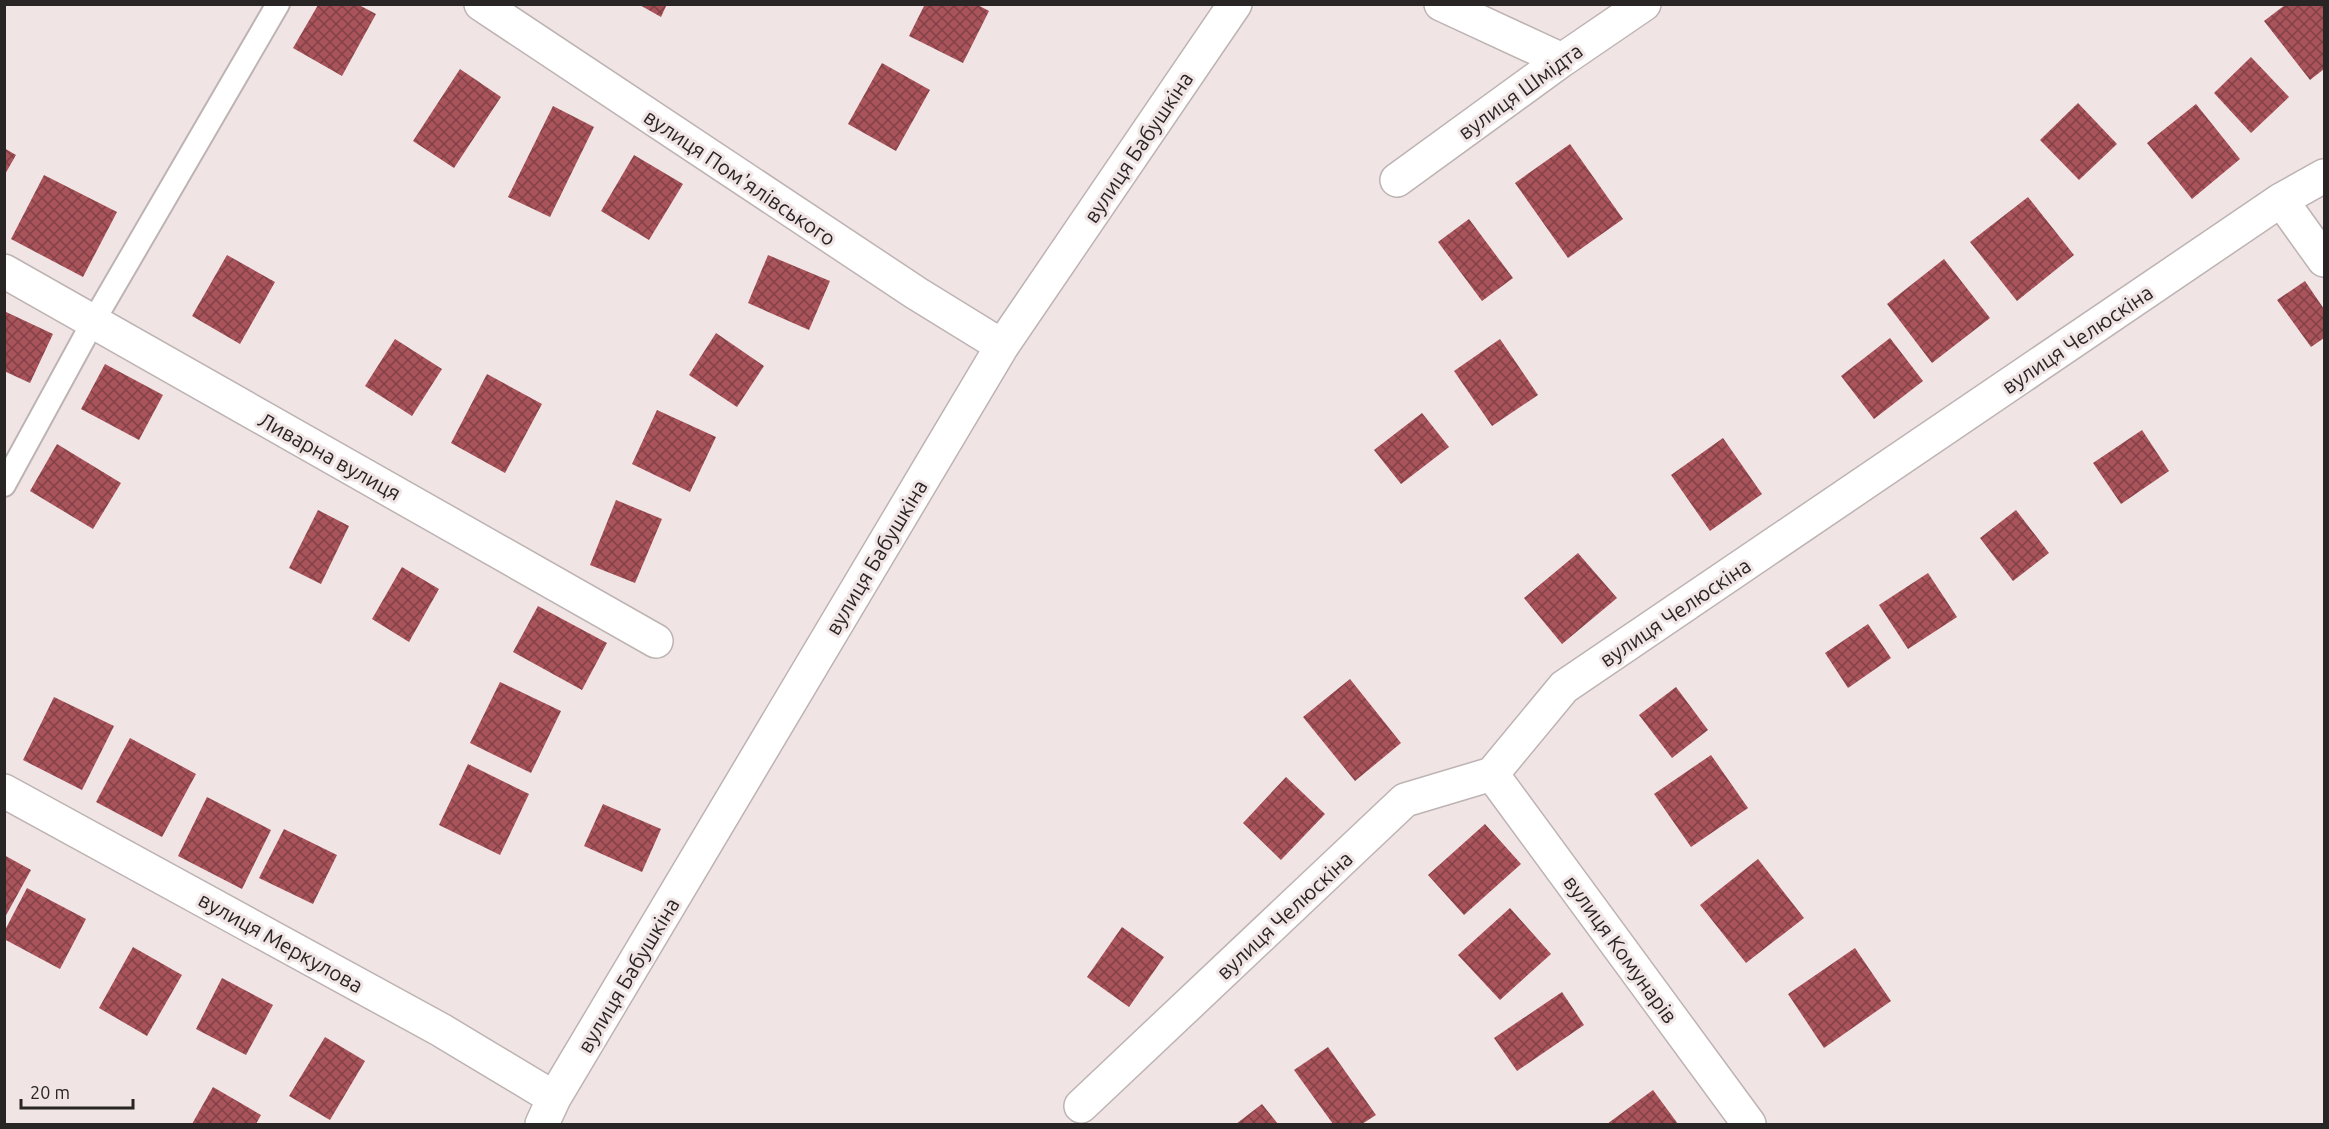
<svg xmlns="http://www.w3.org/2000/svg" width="2329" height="1129" font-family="Ubuntu,sans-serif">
<defs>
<pattern id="building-cross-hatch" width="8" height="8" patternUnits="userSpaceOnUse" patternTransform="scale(1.5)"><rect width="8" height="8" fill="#a9535a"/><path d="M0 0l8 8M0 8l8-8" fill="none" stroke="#824146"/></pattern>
</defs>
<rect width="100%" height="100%" fill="#f0e4e4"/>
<path fill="url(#building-cross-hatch)" d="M638,4H667L661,17Z
M925,4H976L989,11L963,63L909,36Z
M318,5H359L376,14L342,76L293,48Z
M2285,5H2324V69L2310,80L2264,21Z
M2251,57L2289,97L2251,133L2214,93Z
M882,63L930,90L896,151L848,124Z
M460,69L501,97L454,168L413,141Z
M2078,103L2117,144L2079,180L2040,140Z
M2196,104L2240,159L2192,199L2147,143Z
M553,106L594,127L550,217L508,197Z
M1570,144L1623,219L1568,258L1515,183Z
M4,148L16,155L4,176Z
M634,155L683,184L649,240L601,211Z
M44,175L117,212L83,277L11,239Z
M2028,197L2074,255L2017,301L1970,242Z
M1469,219L1513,278L1482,301L1438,242Z
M227,255L275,282L240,344L192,316Z
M768,255L830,281L809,330L748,303Z
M1944,259L1990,318L1932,363L1887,304Z
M2305,281L2324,309V338L2311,347L2277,300Z
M4,311L53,334L30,383L4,371Z
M716,333L764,366L737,407L689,375Z
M1890,338L1923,381L1874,419L1841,376Z
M395,339L442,369L412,416L365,386Z
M1500,339L1538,395L1492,426L1454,371Z
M105,364L163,395L139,440L81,409Z
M487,374L542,404L505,473L451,443Z
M657,410L716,437L690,492L632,464Z
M1422,413L1449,447L1401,484L1374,450Z
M2142,430L2169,471L2121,504L2093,463Z
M1723,438L1762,494L1710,531L1671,475Z
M57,444L121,483L93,529L30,491Z
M616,500L662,519L635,583L590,565Z
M318,510L349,526L321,584L289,568Z
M2016,510L2049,553L2013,581L1980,538Z
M1578,553L1617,598L1562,644L1524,598Z
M402,567L439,589L409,642L372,619Z
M1928,573L1957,617L1908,649L1879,605Z
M538,606L607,643L582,690L513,652Z
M1868,624L1891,658L1848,688L1825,653Z
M1350,679L1401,743L1355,781L1303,717Z
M500,682L561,711L531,773L470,743Z
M1676,687L1708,730L1672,758L1639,715Z
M54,697L114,726L82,790L23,760Z
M130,738L196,774L162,837L96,802Z
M1711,755L1748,808L1691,847L1654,794Z
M468,764L529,794L500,855L439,825Z
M1286,777L1325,814L1281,860L1243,823Z
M207,797L271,830L242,889L178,856Z
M603,804L661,829L642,872L584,846Z
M1485,824L1521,864L1464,915L1428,875Z
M284,829L337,855L313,904L259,878Z
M4,855L31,870L4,919Z
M1758,859L1804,918L1746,963L1700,905Z
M27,888L86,919L60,969L4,939V932Z
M1510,908L1551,954L1500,1000L1458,955Z
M1122,927L1164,957L1129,1007L1087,977Z
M133,947L182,975L147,1036L99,1008Z
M1855,948L1891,1001L1824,1048L1788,994Z
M222,978L273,1005L246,1055L196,1029Z
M1562,992L1584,1025L1517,1071L1494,1038Z
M325,1037L365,1061L330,1120L289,1096Z
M1328,1047L1376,1115L1362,1124H1333L1294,1070Z
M213,1087L261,1115L256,1124H192Z
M1653,1090L1678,1124H1607Z
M1262,1104L1278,1124H1236Z"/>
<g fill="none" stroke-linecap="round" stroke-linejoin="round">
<defs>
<path id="service" d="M4,485L93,322L278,4"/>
<path id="minor" d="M481,4L916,293L1002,346
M1441,4L1562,60
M1397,180L1562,60L1644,4
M2281,200L2324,260
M4,271L656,641
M1492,774L1749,1124
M4,791L441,1030L554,1098
M1081,1106L1405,800L1492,774L1564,687L2281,200L2324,176
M542,1124L554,1098L1002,346L1235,4"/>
</defs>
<use href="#service" stroke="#beb3b3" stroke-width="26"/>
<use href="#minor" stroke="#beb3b3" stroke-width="36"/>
<use href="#service" stroke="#fff" stroke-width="22"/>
<use href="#minor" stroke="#fff" stroke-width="33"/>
</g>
<g text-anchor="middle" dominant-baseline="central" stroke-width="6" stroke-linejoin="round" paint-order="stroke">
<g font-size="21" fill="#2a2525" stroke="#f0e4e4">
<text transform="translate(1520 91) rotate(-36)">вулиця Шмідта</text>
<text transform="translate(1138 147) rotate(-56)">вулиця Бабушкіна</text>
<text transform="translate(740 177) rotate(34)">вулиця Пом'ялівського</text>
<text transform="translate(2077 339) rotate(-34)">вулиця Челюскіна</text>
<text transform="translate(330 456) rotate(29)">Ливарна вулиця</text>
<text transform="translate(876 557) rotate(-59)">вулиця Бабушкіна</text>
<text transform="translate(1675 612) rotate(-34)">вулиця Челюскіна</text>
<text transform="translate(1284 915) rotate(-43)">вулиця Челюскіна</text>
<text transform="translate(281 942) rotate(29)">вулиця Меркулова</text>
<text transform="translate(1621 949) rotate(54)">вулиця Комунарів</text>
<text transform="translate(628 975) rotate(-59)">вулиця Бабушкіна</text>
</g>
</g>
<rect width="2329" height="1129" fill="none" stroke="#2a2525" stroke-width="12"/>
<path d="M21 1099v9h112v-9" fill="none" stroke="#2a2525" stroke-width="3"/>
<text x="30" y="1099" font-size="18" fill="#2a2525" stroke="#f0e4e4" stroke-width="4.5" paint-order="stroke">20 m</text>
</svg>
